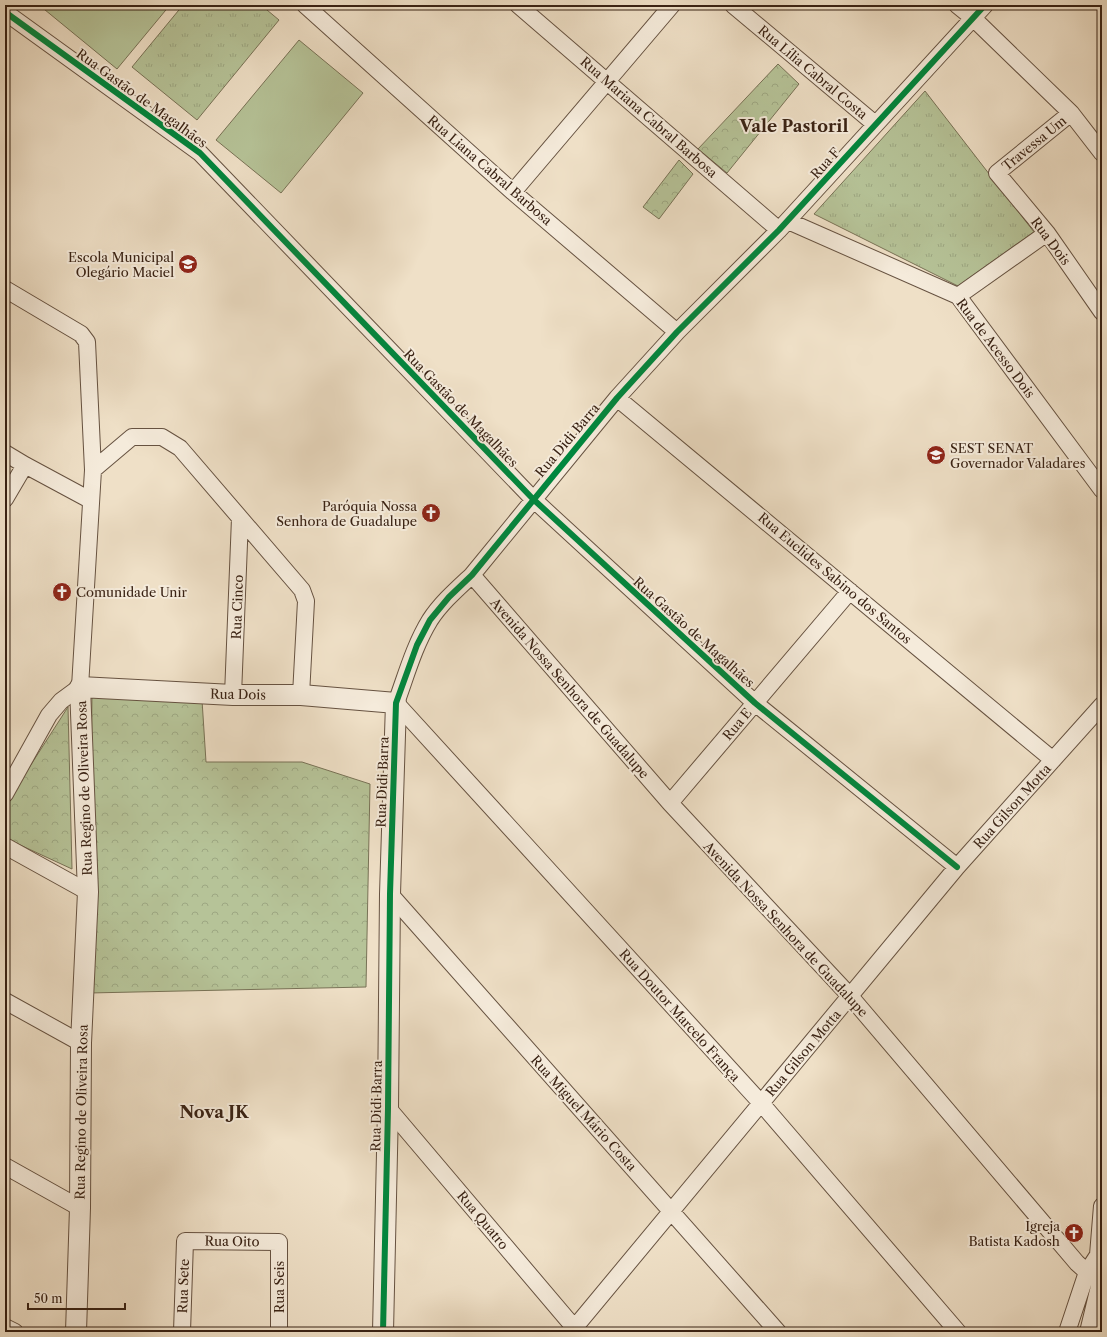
<svg xmlns="http://www.w3.org/2000/svg" width="1107" height="1337" font-family="'Libre Caslon Text',serif">
<defs>
<pattern id="grass-tufts" width="24" height="20" patternUnits="userSpaceOnUse"><rect width="24" height="20" fill="#b6c398"/><path d="M3 7l-1-3M5 7V3M7 7l1-3M15 17l-1-3M17 17v-4M19 17l1-3" fill="none" stroke="#9da782"/></pattern>
<pattern id="forest-crowns" width="20" height="18" patternUnits="userSpaceOnUse"><rect width="20" height="18" fill="#b6c398"/><path d="M2 6a3 3 0 1 1 6 0M12 15a3 3 0 1 1 6 0" fill="none" stroke="#9da782"/></pattern>
</defs>
<rect width="100%" height="100%" fill="#efe0c7"/>
<filter id="stains"><feTurbulence type="fractalNoise" baseFrequency=".005" numOctaves="4"/><feColorMatrix values="0 0 0 0 .2 0 0 0 0 .09 0 0 0 0 .02 0 0 0 .5 -.17"/></filter>
<radialGradient id="worn" r=".72"><stop offset=".6" stop-color="#630" stop-opacity="0"/><stop offset="1" stop-color="#630" stop-opacity=".3"/></radialGradient>
<path fill="url(#grass-tufts)" stroke="#787256" d="M183,5H261L279,20L197,120L132,67Z
M925,91L1034,232L958,286L814,214Z"/>
<path fill="url(#forest-crowns)" stroke="#787256" d="M778,64L799,84L727,173L698,149Z
M679,160L693,174L659,219L643,207Z
M92,693L202,700L206,762H302L370,784L366,987L89,993Z
M68,707L72,869L5,838V805Z"/>
<path fill="#b6c398" stroke="#787256" d="M39,5H170L117,69Z
M299,40L363,93L281,193L216,140Z"/>
<g fill="none" stroke-linecap="round" stroke-linejoin="round">
<defs>
<path id="minor" d="M305,5L513,192L677,332
M518,5L779,230
M733,5L875,124
M957,5L973,18L1071,113L1102,153
M5,12L200,153L533,499L755,703L957,867
M1071,113L997,173L1047,233L1102,312
M513,192L672,5
M788,221L958,296L1102,490
M5,289L81,334L87,342L93,470L80,687L61,701L49,715L5,794
M958,296L1047,233
M617,398L1053,760
M5,453L25,465L90,500
M93,470L132,437H162L180,448L302,590L306,601L301,695
M5,499L25,465
M472,575L670,803L850,996L1077,1263L1087,1272L1102,1279
M233,695L240,518
M670,803L850,591
M5,846L88,892
M390,894L778,1332
M5,1001L81,1043
M388,1108L578,1332
M5,1166L80,1208
M5,1327L15,1332
M182,1332L185,1241L279,1242V1332
M571,1332L957,867L1102,705
M958,1332L761,1103L396,703C406,676 414,646 430,620C441,603 457,589 472,575L617,398L677,332L779,230L985,5
M1067,1332L1087,1272L1098,1255L1102,1206
M1088,1332L1101,1278L1100,1269"/>
<path id="tertiary" d="M76,1332L80,1208L81,1043L88,892L80,687L233,695H301L396,703L390,894L388,1108L383,1332"/>
</defs>
<use href="#minor" stroke="#665241" stroke-width="18"/>
<use href="#tertiary" stroke="#665241" stroke-width="22"/>
<use href="#minor" stroke="#f5ebdb" stroke-width="16"/>
<use href="#tertiary" stroke="#f5ebdb" stroke-width="20"/>
<defs>
<path id="cycleway" d="M5,12L200,153L533,499L755,703L957,867
M383,1332L388,1108L390,894L396,703L417,645L430,620L449,597L472,575L617,398L677,332L779,230L985,5"/>
</defs>
<use href="#cycleway" stroke="#f5ebdb" stroke-width="8"/>
<use href="#cycleway" stroke="#00873e" stroke-width="6"/>
</g>
<defs>
<symbol id="school-disc" viewBox="-11 -11 22 22"><circle r="9.5" fill="#8f2418" stroke="#f5ebdb"/><path d="M0-5L7-2L0 1L-7-2ZM-4 1L0 2.5L4 1V4Q0 6-4 4Z" fill="#fff"/></symbol>
<symbol id="church-disc" viewBox="-11 -11 22 22"><circle r="9.5" fill="#8f2418" stroke="#f5ebdb"/><path d="M-1.2-6h2.4v3.5h3.3v2.4h-3.3V6h-2.4V-.1h-3.3v-2.4h3.3Z" fill="#fff"/></symbol>
</defs>
<g fill-rule="evenodd">
<use href="#school-disc" x="177" y="253" width="22" height="22"/>
<use href="#school-disc" x="925" y="444" width="22" height="22"/>
<use href="#church-disc" x="420" y="502" width="22" height="22"/>
<use href="#church-disc" x="51" y="581" width="22" height="22"/>
<use href="#church-disc" x="1063" y="1222" width="22" height="22"/>
</g>
<g text-anchor="middle" dominant-baseline="central" stroke-width="4" stroke-linejoin="round" paint-order="stroke">
<g font-size="13" fill="#392214" stroke="#f5ebdb">
<text transform="translate(813 72) rotate(40)">Rua Lília Cabral Costa</text>
<text transform="translate(142 98) rotate(36)">Rua Gastão de Magalhães</text>
<text transform="translate(649 117) rotate(41)">Rua Mariana Cabral Barbosa</text>
<text transform="translate(1034 143) rotate(-39)">Travessa Um</text>
<text transform="translate(825 163) rotate(-48)">Rua F</text>
<text transform="translate(490 170) rotate(41)">Rua Liana Cabral Barbosa</text>
<text transform="translate(1051 241) rotate(53)">Rua Dois</text>
<text transform="translate(996 348) rotate(53)">Rua de Acesso Dois</text>
<text transform="translate(461 408) rotate(46)">Rua Gastão de Magalhães</text>
<text transform="translate(567 440) rotate(-50)">Rua Didi Barra</text>
<text transform="translate(835 578) rotate(40)">Rua Euclides Sabino dos Santos</text>
<text transform="translate(237 607) rotate(-88)">Rua Cinco</text>
<text transform="translate(694 632) rotate(42)">Rua Gastão de Magalhães</text>
<text transform="translate(570 688) rotate(49)">Avenida Nossa Senhora de Guadalupe</text>
<text transform="translate(238 694) rotate(1)">Rua Dois</text>
<text transform="translate(737 724) rotate(-50)">Rua E</text>
<text transform="translate(382 782) rotate(-88)">Rua Didi Barra</text>
<text transform="translate(84 788) rotate(-92)">Rua Regino de Oliveira Rosa</text>
<text transform="translate(1012 806) rotate(-48)">Rua Gilson Motta</text>
<text transform="translate(786 929) rotate(47)">Avenida Nossa Senhora de Guadalupe</text>
<text transform="translate(680 1015) rotate(48)">Rua Doutor Marcelo França</text>
<text transform="translate(803 1053) rotate(-50)">Rua Gilson Motta</text>
<text transform="translate(376 1106) rotate(-89)">Rua Didi Barra</text>
<text transform="translate(81 1112) rotate(-89)">Rua Regino de Oliveira Rosa</text>
<text transform="translate(584 1113) rotate(48)">Rua Miguel Mário Costa</text>
<text transform="translate(483 1220) rotate(50)">Rua Quatro</text>
<text transform="translate(232 1241) rotate(1)">Rua Oito</text>
<text transform="translate(183 1286) rotate(-88)">Rua Sete</text>
<text transform="translate(279 1287) rotate(-90)">Rua Seis</text>
</g>
<g font-size="13" fill="#392214" stroke="#f5ebdb" text-anchor="end">
<text x="174" y="257">Escola Municipal<tspan x="174" dy="15">Olegário Maciel</tspan></text>
<text x="950" y="448" text-anchor="start">SEST SENAT<tspan x="950" dy="15">Governador Valadares</tspan></text>
<text x="417" y="506">Paróquia Nossa<tspan x="417" dy="15">Senhora de Guadalupe</tspan></text>
<text x="76" y="592" text-anchor="start">Comunidade Unir</text>
<text x="1060" y="1226">Igreja<tspan x="1060" dy="15">Batista Kadosh</tspan></text>
</g>
<g font-size="17" font-weight="bold" fill="#392214" stroke="#f5ebdb">
<text x="794" y="126">Vale Pastoril</text>
<text x="214" y="1112">Nova JK</text>
</g>
</g>
<rect width="1107" height="1337" fill="none" stroke="#efe0c7" stroke-width="20"/>
<rect x="6" y="6" width="1095" height="1325" fill="none" stroke="#392214" stroke-width="2"/>
<rect x="10" y="10" width="1087" height="1317" fill="none" stroke="#392214"/>
<path d="M28 1303v6h97v-6" fill="none" stroke="#392214" stroke-width="2"/>
<text x="34" y="1303" font-size="12" fill="#392214" stroke="#f5ebdb" stroke-width="3" paint-order="stroke">50 m</text>
<rect width="100%" height="100%" filter="url(#stains)"/>
<rect width="100%" height="100%" fill="url(#worn)"/>
</svg>
